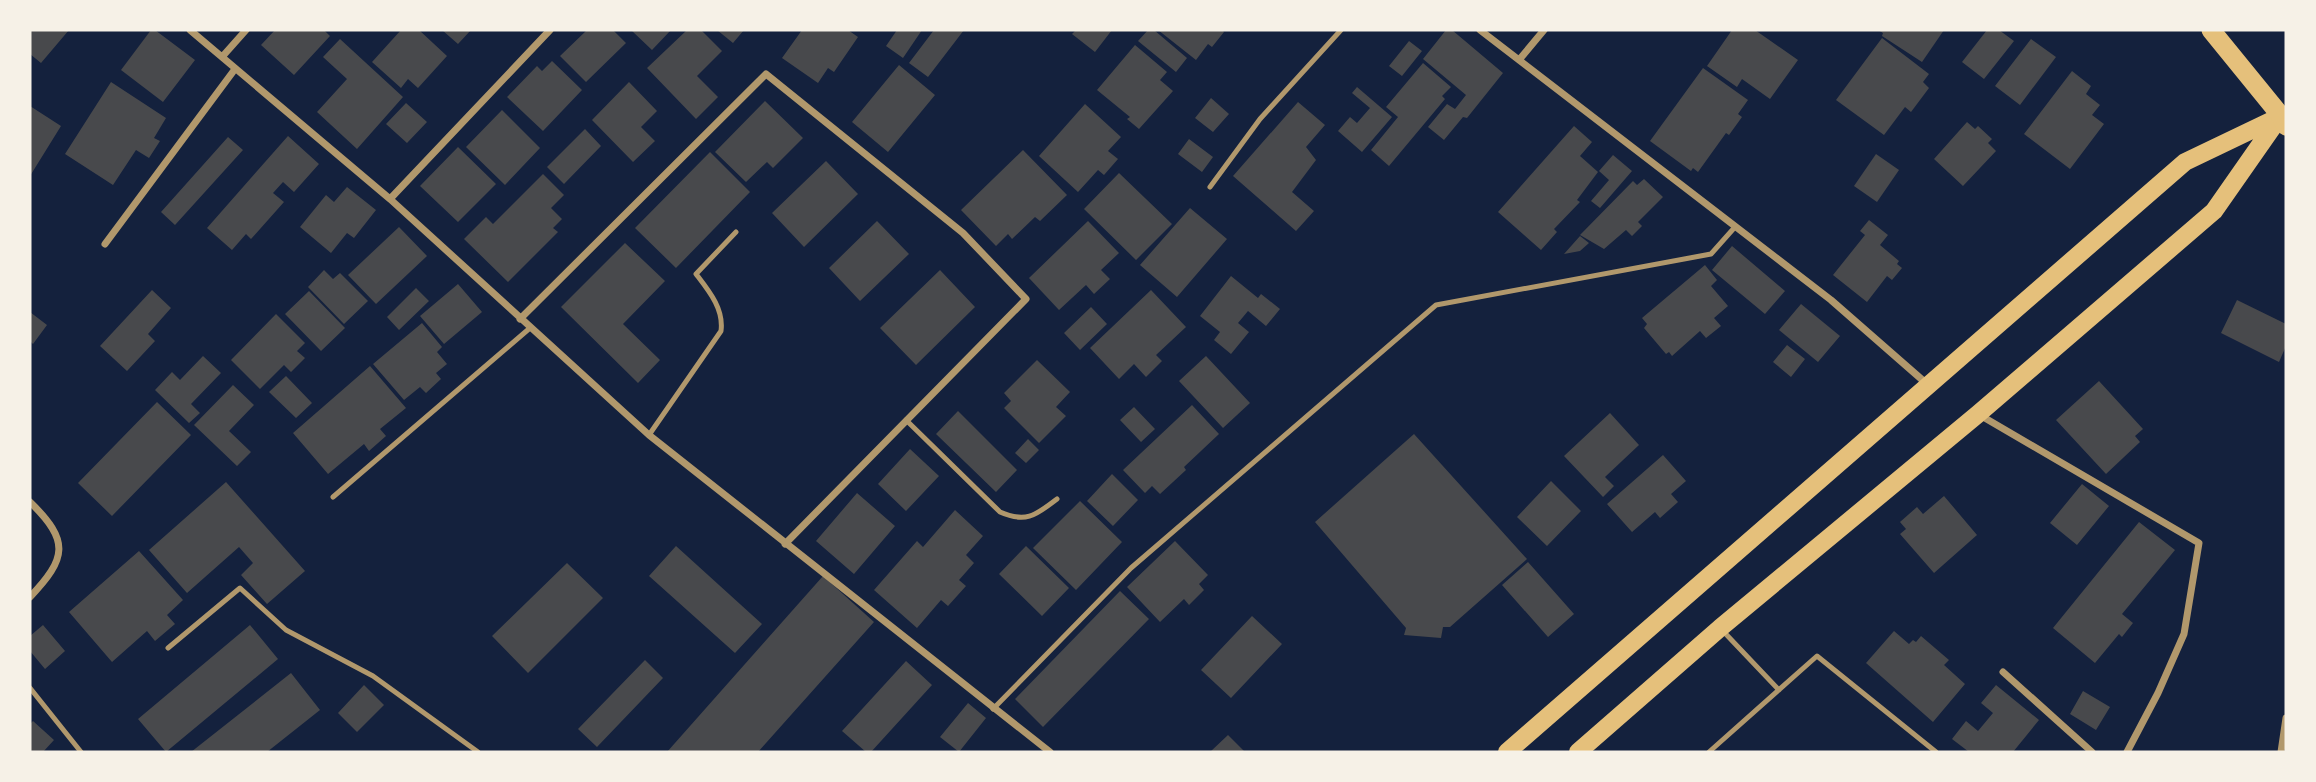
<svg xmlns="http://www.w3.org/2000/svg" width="2316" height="782" font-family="'Open Sans',sans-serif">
<rect width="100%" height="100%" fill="#14213d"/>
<path fill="#48494c" d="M30,30H69L41,63L30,54Z
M151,30H155L195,60L163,102L121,70Z
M275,30H324L330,36L294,75L261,45Z
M401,30H419L447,56L418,88L408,79L401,88L372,62Z
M442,30H471L458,44Z
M587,30H613L626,43L586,82L560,56Z
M631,30H671L652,50Z
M687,30H701L722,51L697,76L718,97L696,119L647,68Z
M717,30H744L733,43Z
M802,30H848L858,37L834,72L828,68L818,83L782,58Z
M897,30H922L903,58L886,46Z
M934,30H964L928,77L909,63Z
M1076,30H1112L1095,52L1072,34Z
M1148,30H1154L1187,58L1176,72L1138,41Z
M1158,30H1222L1224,32L1212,47L1208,44L1196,60Z
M1446,30H1452L1503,73L1467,118L1463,117L1444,140L1428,127L1447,104L1455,109L1466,95L1423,59Z
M1732,30H1755L1798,60L1770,99L1742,79L1737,87L1707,66Z
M1878,30H1944L1922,62L1882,36L1883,33Z
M1987,30H1999L2014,41L1984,79L1962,62Z
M1882,38L1929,74L1923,82L1929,88L1911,112L1905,107L1884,135L1836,100Z
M340,39L403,97L357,149L317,112L347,79L323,57Z
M2031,39L2056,57L2020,105L1995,86Z
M1409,41L1422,51L1402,76L1389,66Z
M1135,45L1167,72L1160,80L1173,91L1139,129L1127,119L1130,117L1097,90Z
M552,61L582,90L543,131L507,97L537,66L542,71Z
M1423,63L1451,87L1442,96L1445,99L1389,166L1371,150L1398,117L1386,107Z
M899,65L935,95L888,152L852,122Z
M1703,68L1748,100L1738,114L1742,117L1729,135L1726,133L1698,172L1693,168L1691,171L1650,141Z
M2072,71L2091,86L2086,94L2100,105L2092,115L2104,124L2070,169L2024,134Z
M111,82L166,118L154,138L160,141L149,158L136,150L113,185L65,154Z
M629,82L657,111L641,127L655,141L633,162L592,120Z
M1357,87L1392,117L1362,152L1338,131L1350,117L1357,123L1370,108L1352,93Z
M1211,98L1229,114L1213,132L1195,118Z
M765,101L803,138L773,168L767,162L746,182L715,152Z
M1298,102L1325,125L1306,147L1316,160L1292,192L1314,211L1296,231L1233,176Z
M406,103L427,122L407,143L386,124Z
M1085,104L1121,137L1108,151L1118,159L1104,175L1098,170L1078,192L1039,156Z
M30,106L61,126L30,176Z
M502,110L540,148L505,185L466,147Z
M1967,122L1975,129L1978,126L1992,139L1988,143L1996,151L1963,186L1934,159Z
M1574,126L1592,142L1580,156L1598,172L1577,200L1580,202L1554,229L1557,232L1541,250L1498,212Z
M585,129L601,146L564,184L547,167Z
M288,136L319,164L294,192L283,182L273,193L284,202L251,239L246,234L232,250L207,228Z
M228,137L243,150L175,225L161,212Z
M1189,139L1213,157L1202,172L1178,154Z
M458,147L496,184L458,222L420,186Z
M1023,150L1067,195L1040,221L1035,217L1012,239L1008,234L996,246L961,210Z
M710,152L750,192L676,268L635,228Z
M1876,154L1899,170L1877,202L1854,186Z
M1613,155L1632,171L1600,208L1591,201L1609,180L1599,171Z
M826,161L858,194L804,247L772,213Z
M1119,173L1172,224L1136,260L1084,209Z
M543,174L564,195L551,208L562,219L553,228L558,232L508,282L464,239L486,217L493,224Z
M1644,179L1663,197L1638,222L1642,226L1632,236L1626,230L1604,249L1580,235L1633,181L1637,185Z
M347,187L376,210L354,238L347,233L331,253L300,227L326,195L334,202Z
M1190,208L1227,239L1177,297L1140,265Z
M1869,220L1888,235L1880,245L1899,261L1897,264L1902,268L1892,280L1887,276L1867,302L1833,275L1865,235L1860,231Z
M877,221L909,254L860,301L829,268Z
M1088,221L1119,253L1101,270L1110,279L1094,294L1086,285L1059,310L1029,278Z
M399,227L427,256L376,304L348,275Z
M1580,236L1589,243L1580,251L1564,254Z
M625,243L665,281L623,324L660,360L638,383L561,307Z
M1732,246L1785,291L1765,314L1712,270Z
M1705,265L1717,280L1711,286L1728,306L1714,318L1721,326L1706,338L1700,331L1672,356L1669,352L1666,354L1644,328L1647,324L1642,318Z
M324,270L333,279L340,273L368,301L344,324L308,287Z
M940,270L975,307L916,365L880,328Z
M1231,276L1258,298L1261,294L1280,309L1266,326L1248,311L1238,323L1249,332L1231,354L1214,340L1220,332L1200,316Z
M458,284L482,312L444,344L420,316Z
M416,288L429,301L399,330L387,317Z
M152,290L171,308L148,334L155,341L127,371L100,346Z
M1151,290L1186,327L1156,355L1162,361L1146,377L1134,364L1119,379L1090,348Z
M309,291L345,328L321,351L285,314Z
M2237,300L2286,324V346L2279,362L2221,333Z
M1801,304L1840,336L1818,362L1779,330Z
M1091,307L1107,324L1080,350L1064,333Z
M30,312L47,325L33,344L30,341Z
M276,314L305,343L297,351L305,358L291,372L284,365L260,389L231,360Z
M422,323L442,347L437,352L447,364L436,373L441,379L426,393L420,387L404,400L373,364Z
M1787,345L1805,359L1791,377L1773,362Z
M203,356L221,373L191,404L200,413L189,423L155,390L172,372L180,380Z
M1206,356L1250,403L1223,428L1179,381Z
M1037,360L1070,392L1056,407L1066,416L1039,443L1004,408L1011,401L1004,393Z
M370,366L406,408L380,429L386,436L369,451L364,444L328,474L293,433Z
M286,376L312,403L296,418L269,392Z
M2099,381L2143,429L2135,436L2140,442L2106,474L2056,420Z
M233,385L254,405L229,431L251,452L237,466L194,425Z
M157,402L191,435L112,516L78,483Z
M1192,405L1219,434L1184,467L1186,470L1160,494L1152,486L1145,493L1123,470Z
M1134,407L1155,429L1141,442L1120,420Z
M958,411L1017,470L996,492L936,434Z
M1610,413L1639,445L1605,477L1614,486L1603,497L1564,456Z
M1414,434L1527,559L1450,627H1443L1441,638L1404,635L1406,628L1315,522Z
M1028,439L1039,450L1026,463L1015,453Z
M910,449L939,476L906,511L878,484Z
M1663,455L1686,481L1671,494L1678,502L1660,518L1655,512L1632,532L1607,504Z
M1112,474L1138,500L1113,526L1087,501Z
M1551,481L1581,511L1547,546L1517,517Z
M226,482L305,571L267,604L241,575L253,563L239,547L187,593L149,550Z
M2082,484L2109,506L2077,545L2050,523Z
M857,493L895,526L854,574L816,541Z
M1944,496L1977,535L1934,573L1900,534L1906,529L1900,522L1917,507L1923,514Z
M1080,501L1122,542L1076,590L1033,548Z
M955,510L983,536L966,555L974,563L959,580L966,586L948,606L941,600L917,628L874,590L917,541L923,547Z
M2139,522L2175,550L2122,614L2133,623L2122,637L2119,634L2095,663L2053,628Z
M1175,541L1208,575L1199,584L1204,590L1189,605L1184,599L1160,622L1127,587Z
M676,546L762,624L735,653L649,576Z
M1026,546L1069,588L1042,616L999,574Z
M139,551L183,600L167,615L175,624L155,641L147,631L112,662L69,612Z
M1528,562L1574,614L1548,637L1502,585Z
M567,563L603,598L528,673L492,636Z
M823,576L874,622L758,752H667Z
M1120,591L1149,619L1043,727L1015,699Z
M1252,616L1282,644L1231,698L1201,670Z
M43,625L65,651L45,669L30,651V636Z
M250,625L278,659L166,752L138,719Z
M1894,631L1909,644L1913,640L1916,642L1921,636L1949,660L1944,665L1965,684L1933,722L1866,663Z
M645,660L663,678L597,747L578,729Z
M906,661L932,685L871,752H866L842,731Z
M291,673L320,710L267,752H191Z
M364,685L384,705L357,732L338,713Z
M1996,685L2039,720L2013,752H1969L1952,739L1966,721L1978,731L1993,713L1981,703Z
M2083,691L2110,707L2096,730L2070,714Z
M968,703L986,718L959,752L940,737Z
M33,721L54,740L43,752H30V724Z
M1228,735L1245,752H1210Z"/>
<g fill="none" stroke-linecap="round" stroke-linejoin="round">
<path stroke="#b1986c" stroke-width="5" d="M1210,187L1260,119L1341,30
M906,420L1000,512C1027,524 1037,514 1057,499
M649,435L721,331C724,309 709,291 696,274L736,232
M333,497L530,328
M1722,630L1779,690
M168,648L240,588L286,630L373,676L478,752
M30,688L81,752
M993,709L1131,568L1436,305L1711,254L1735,227
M1709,752L1817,656L1936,752"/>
<path stroke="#b1986c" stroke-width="7" d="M190,30L390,199L649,435L1050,752
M1480,30L1831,300L1927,384
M222,57L246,30
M1519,60L1544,30
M390,199L550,30
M105,244L235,69
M520,319L766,74L963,233L1026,299L785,544
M1978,414L2199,543L2184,634L2158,693L2127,752
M30,502C70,541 67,558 30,597
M2003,672L2092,752
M2281,752L2286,718"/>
<path stroke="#e5c07b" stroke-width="18" d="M1507,752L2185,162L2281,116
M1578,752L1720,628L1978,414L2214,211L2279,118"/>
<path stroke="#e5c07b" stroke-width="19" d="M2211,30L2281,116L2286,126"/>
</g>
<rect width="2316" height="782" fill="none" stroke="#f6f1e7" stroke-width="63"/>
</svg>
